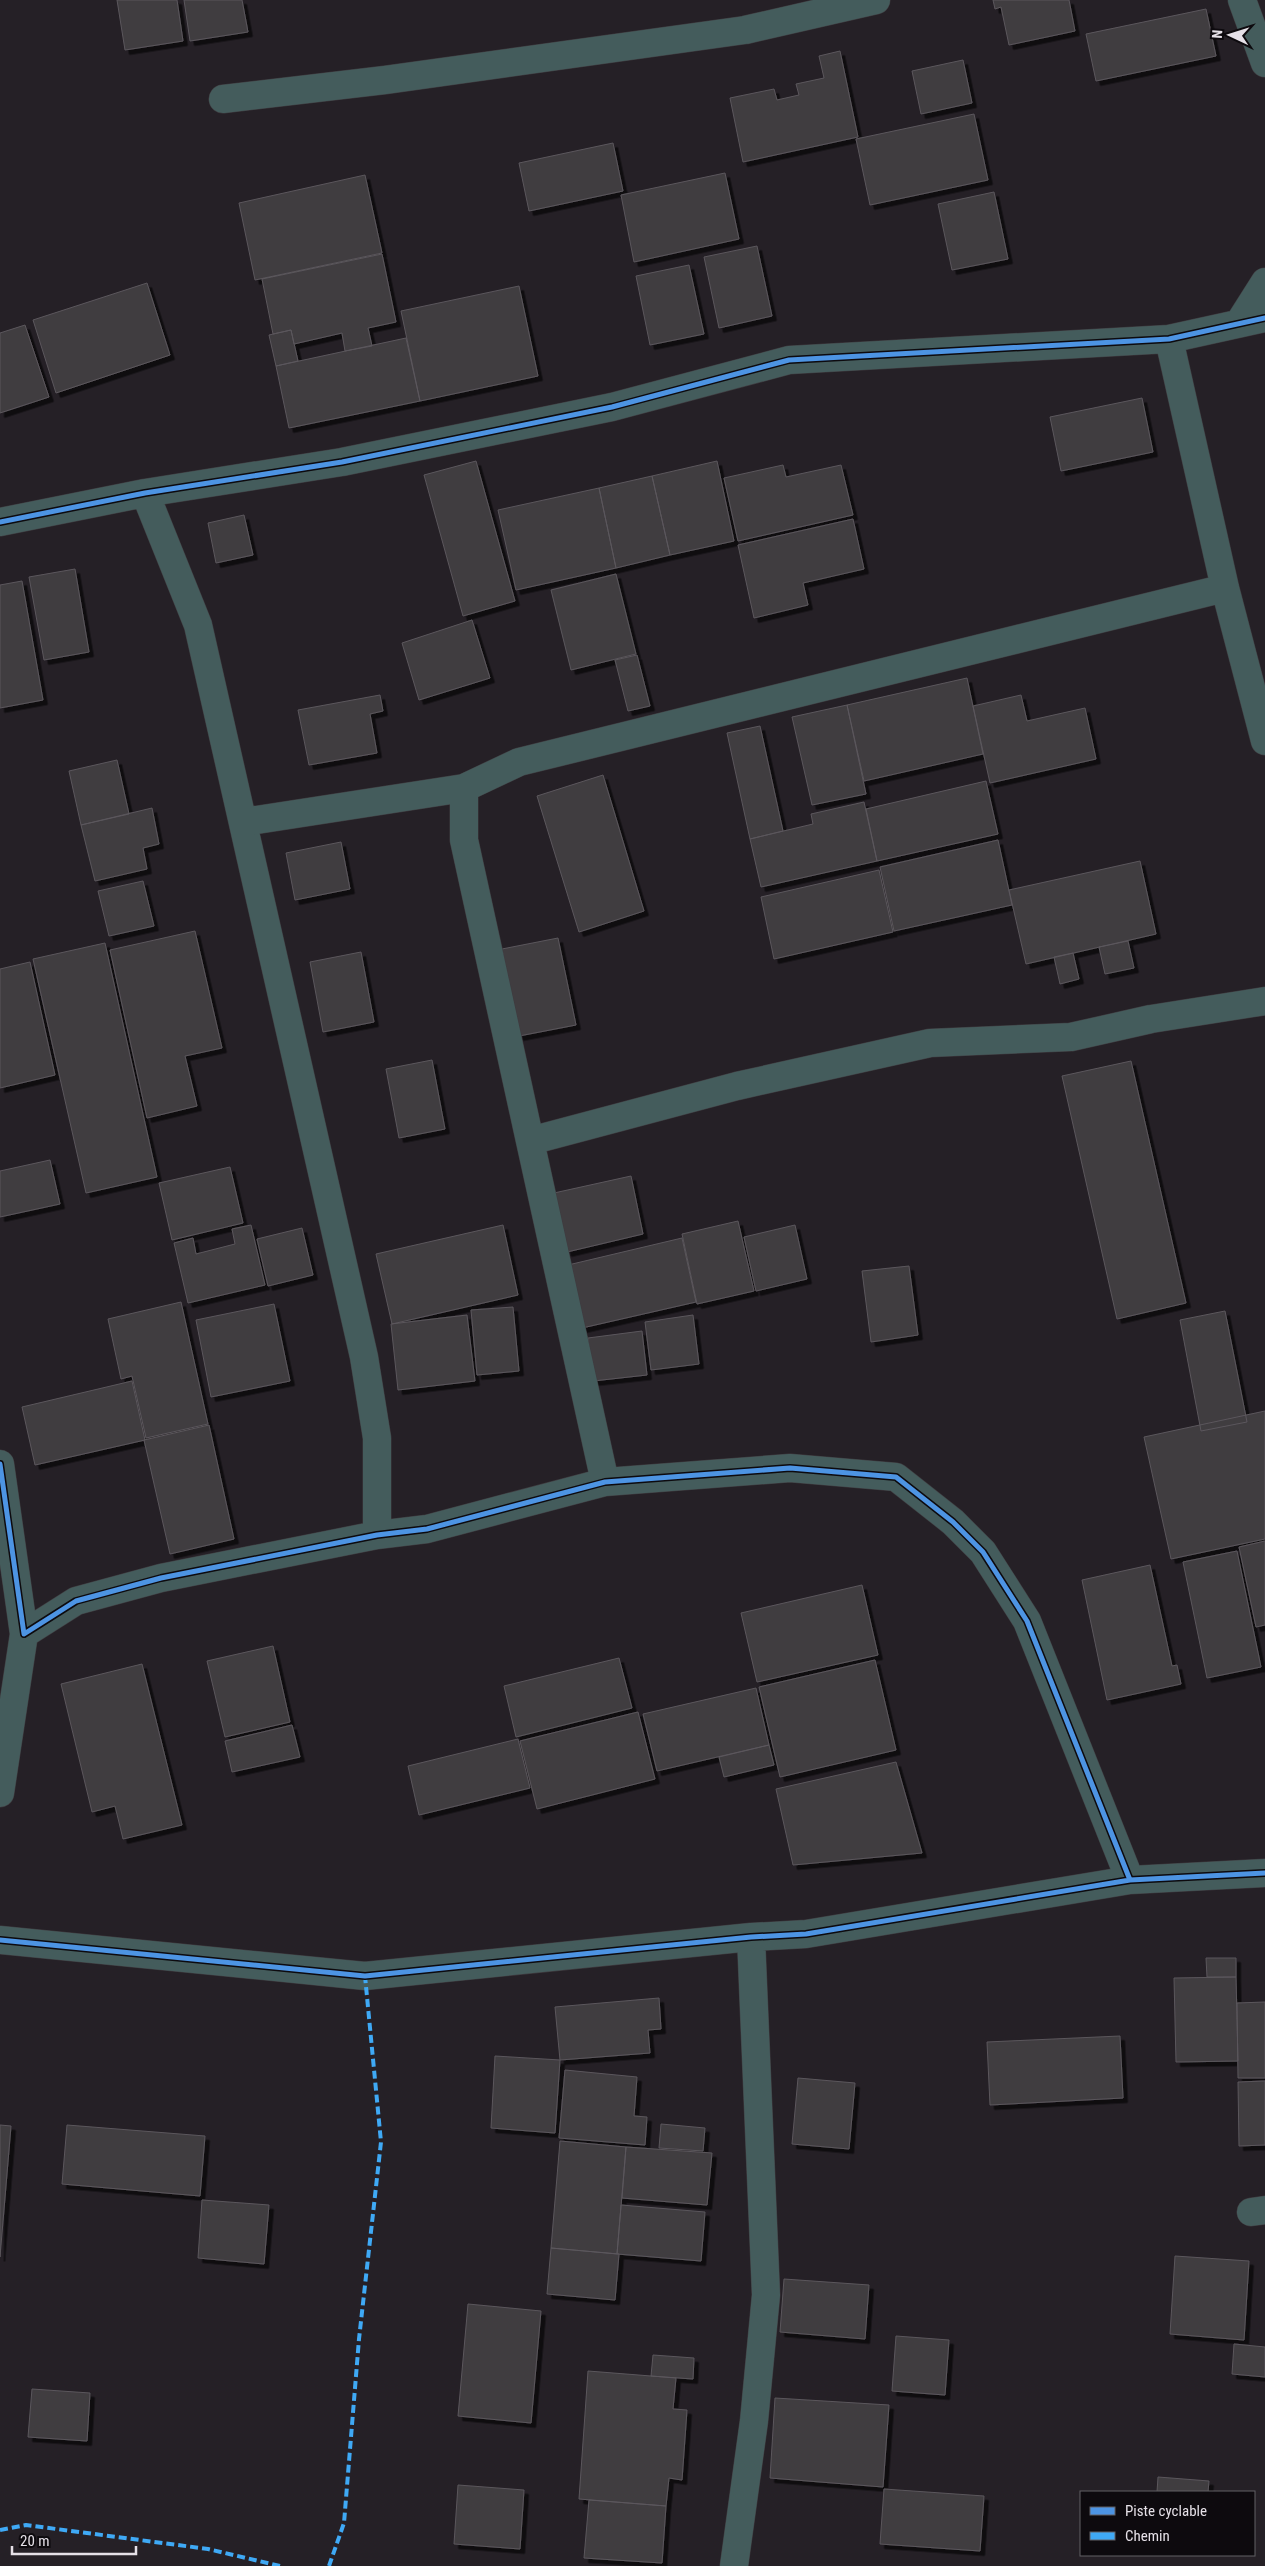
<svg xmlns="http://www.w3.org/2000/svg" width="1265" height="2566" font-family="'Roboto Condensed',sans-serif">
<defs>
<filter id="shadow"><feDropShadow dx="4.5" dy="4.5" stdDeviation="0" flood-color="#0009"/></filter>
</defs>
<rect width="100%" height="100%" fill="#252026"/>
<path fill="#403c41" stroke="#5b575c" filter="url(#shadow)" d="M117,0H177L183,41L125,50Z
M184,0H242L248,32L190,41Z
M993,0H1069L1075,31L1009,45L1001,7L995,9Z
M1206,9L1216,56L1096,81L1086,34Z
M840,51L858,137L743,162L730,98L774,89L777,100L799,95L796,84L824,78L819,56Z
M963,60L972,103L921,114L912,71Z
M974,114L988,180L870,205L856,139Z
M613,143L623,191L529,211L519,163Z
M725,173L739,239L634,262L621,195Z
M365,175L382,253L255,280L239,203Z
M994,192L1008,259L952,270L938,204Z
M757,246L772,316L719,328L704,257Z
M382,254L396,322L368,328L372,346L345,351L342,333L294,344L291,330L273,334L262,279Z
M689,265L704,334L650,345L636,276Z
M147,283L170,355L56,393L33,320Z
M519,286L538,376L420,401L401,311Z
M25,325L49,397L0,413V333Z
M291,330L298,361L276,366L269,335Z
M406,338L420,401L289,428L276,366Z
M1142,398L1153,452L1061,471L1050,417Z
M476,461L515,601L463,616L424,475Z
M717,461L734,541L670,555L652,476Z
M783,465L786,477L841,465L853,515L738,541L724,478Z
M652,476L670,555L616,568L599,488Z
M599,488L616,568L516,590L498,510Z
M244,515L253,555L216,563L208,523Z
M853,519L864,569L803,583L808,605L754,618L738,545Z
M75,569L89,652L44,660L29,577Z
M616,574L636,654L571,670L551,590Z
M22,581L43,700L0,708V585Z
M472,620L490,678L419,700L402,643Z
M637,655L650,706L628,711L615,660Z
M967,678L983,754L864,781L847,705Z
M380,695L383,711L370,714L377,753L309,765L298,710Z
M1021,695L1027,721L1085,708L1096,759L990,783L973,706Z
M847,705L866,794L812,805L792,717Z
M760,726L783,831L750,839L727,733Z
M117,760L129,814L81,825L69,771Z
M603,775L644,911L579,932L537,796Z
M986,781L998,834L877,861L866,809Z
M864,802L877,861L761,887L750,839L813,824L811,814Z
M152,808L159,844L143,848L147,869L95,881L81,825Z
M998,840L1012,905L894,931L880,867Z
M341,842L350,889L295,900L286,853Z
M1140,861L1156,934L1026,964L1009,890Z
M879,870L893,932L774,959L761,897Z
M143,881L154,926L109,936L98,891Z
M195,931L222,1048L185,1056L197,1106L147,1118L110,950Z
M558,938L576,1025L519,1036L502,949Z
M1128,941L1134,968L1105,974L1099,947Z
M105,943L157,1177L86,1193L33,959Z
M361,952L374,1022L323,1032L310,962Z
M1073,953L1079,979L1060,984L1054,957Z
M30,962L55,1075L0,1088V969Z
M432,1060L445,1129L399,1138L386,1069Z
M1131,1061L1186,1303L1117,1319L1062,1076Z
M50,1160L60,1204L0,1217V1171Z
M230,1167L243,1223L172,1240L159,1183Z
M631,1176L643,1234L567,1252L554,1193Z
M738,1221L754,1291L697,1304L682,1234Z
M251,1225L265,1285L188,1303L174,1243L193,1238L196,1254L235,1244L232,1229Z
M503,1225L518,1295L392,1324L376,1254Z
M795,1225L807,1279L756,1291L744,1237Z
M302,1228L313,1275L268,1286L257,1239Z
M682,1238L696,1302L582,1328L568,1265Z
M909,1266L918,1335L871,1342L862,1271Z
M181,1302L208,1424L146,1438L132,1376L121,1379L108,1319Z
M274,1304L290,1381L211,1397L196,1320Z
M513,1307L519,1371L477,1375L471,1310Z
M1225,1311L1247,1422L1201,1431L1180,1320Z
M467,1315L475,1381L398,1390L391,1324Z
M693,1315L699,1364L651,1370L645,1322Z
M642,1331L647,1375L593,1381L588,1338Z
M132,1381L145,1440L35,1465L22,1407Z
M1265,1411V1539L1171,1559L1144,1437Z
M209,1425L234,1539L170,1554L144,1440Z
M1265,1541V1625L1256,1627L1239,1547Z
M1237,1551L1261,1667L1207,1678L1183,1562Z
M1150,1565L1172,1666L1177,1665L1181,1684L1107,1700L1082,1580Z
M862,1585L878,1655L757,1682L741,1613Z
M273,1646L290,1722L225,1737L207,1661Z
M619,1658L632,1708L516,1737L504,1686Z
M875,1660L896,1750L780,1777L759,1687Z
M142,1664L182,1825L123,1839L115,1806L92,1812L61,1684Z
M756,1688L769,1745L657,1771L643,1714Z
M638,1712L655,1779L537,1809L520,1741Z
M292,1725L300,1757L232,1772L225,1741Z
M518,1739L530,1788L419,1815L408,1766Z
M769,1745L774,1765L724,1777L719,1757Z
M896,1762L922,1853L793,1865L776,1789Z
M1206,1958H1236V1977H1207Z
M1236,1977L1238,2061L1176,2062L1174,1978Z
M659,1998L661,2029L648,2030L650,2053L560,2060L555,2007Z
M1265,2002V2078H1238L1237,2003Z
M1120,2036L1123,2098L990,2105L987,2042Z
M495,2056L560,2060L555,2133L491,2128Z
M565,2070L637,2077L634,2116L647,2117L645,2145L559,2138Z
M798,2078L855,2083L849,2149L792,2144Z
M1265,2081V2145L1239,2146L1238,2082Z
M661,2124L705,2128L703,2151L659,2148Z
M0,2125L11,2126L0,2257Z
M67,2125L205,2136L200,2196L62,2184Z
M560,2141L626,2147L617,2254L551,2248Z
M626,2147L712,2153L707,2205L622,2198Z
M202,2200L269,2205L264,2264L198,2258Z
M621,2205L705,2212L701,2261L617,2254Z
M551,2248L619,2254L615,2300L547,2294Z
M1175,2256L1249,2261L1244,2340L1170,2334Z
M784,2279L869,2285L865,2339L780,2332Z
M468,2304L541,2311L531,2423L458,2416Z
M896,2336L949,2340L945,2395L892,2391Z
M1234,2344L1265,2347V2377L1232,2374Z
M653,2355L694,2358L693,2379L651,2376Z
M588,2371L676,2378L673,2409L687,2410L682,2480L669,2478L666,2506L579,2499Z
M32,2389L90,2393L87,2441L28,2437Z
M775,2398L889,2405L883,2487L770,2478Z
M1158,2477L1209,2481L1208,2492H1157Z
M458,2485L524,2490L520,2549L454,2544Z
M884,2489L984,2496L980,2551L880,2544Z
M589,2500L666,2506L662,2563L584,2558Z"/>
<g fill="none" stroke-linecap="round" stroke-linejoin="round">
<defs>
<path id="minor" d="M1242,0L1265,63
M223,99L385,80L745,30L876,0
M1239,323L1265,282
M1169,339L1225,588L1265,741
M145,493L198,625L364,1357L377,1438V1535
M0,522L145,493L342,462L612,407L789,360L1169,339L1265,318
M243,822L464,788
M530,1141L464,840V788L519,762L1225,588
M0,1464L24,1634L76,1601L161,1578L377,1535L427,1529L605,1482L790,1468L896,1477L953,1522L983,1552L1027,1621L1130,1880
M605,1482L530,1141L737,1086L930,1043L1071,1037L1151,1019L1265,1001
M0,1793L24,1634
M0,1940L365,1976L751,1937L806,1934L1130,1880L1265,1873
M1251,2212L1265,2210
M734,2566L754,2421L766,2295L751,1937"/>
</defs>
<use href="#minor" stroke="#3f3c40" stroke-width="29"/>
<use href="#minor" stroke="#445c5c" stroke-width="28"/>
<path stroke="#3fa9f5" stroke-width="4" stroke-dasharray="8 4" stroke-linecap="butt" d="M0,2530L26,2525L208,2549L280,2566
M329,2566L344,2523L359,2339L381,2142L365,1976"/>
<defs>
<path id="cycleway" d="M0,522L145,493L342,462L612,407L789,360L1169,339L1265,318
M0,1464L24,1634L76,1601L161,1578L377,1535L427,1529L605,1482L790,1468L896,1477L953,1522L983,1552L1027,1621L1130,1880
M0,1940L365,1976L751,1937L806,1934L1130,1880L1265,1873"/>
</defs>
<use href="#cycleway" stroke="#0d0a0e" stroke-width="8"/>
<use href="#cycleway" stroke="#4d94e3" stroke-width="5"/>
</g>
<rect x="1080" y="2491" width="175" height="65" fill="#0d0a0e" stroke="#636065"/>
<rect x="1090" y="2507" width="25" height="8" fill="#4d94e3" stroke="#636065"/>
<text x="1125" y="2516" font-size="15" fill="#e5e0e7">Piste cyclable</text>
<rect x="1090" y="2532" width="25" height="8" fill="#3fa9f5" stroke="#636065"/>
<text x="1125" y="2541" font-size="15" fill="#e5e0e7">Chemin</text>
<g transform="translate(1230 35) rotate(274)" stroke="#0d0a0e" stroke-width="4" paint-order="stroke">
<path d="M0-4L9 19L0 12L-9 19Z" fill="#e5e0e7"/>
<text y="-8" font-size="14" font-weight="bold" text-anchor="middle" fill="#e5e0e7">N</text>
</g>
<path d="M12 2546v8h124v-8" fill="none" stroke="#e5e0e7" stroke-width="2.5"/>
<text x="20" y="2546" font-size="15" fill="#e5e0e7" stroke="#0d0a0e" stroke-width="4" paint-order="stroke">20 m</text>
</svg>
